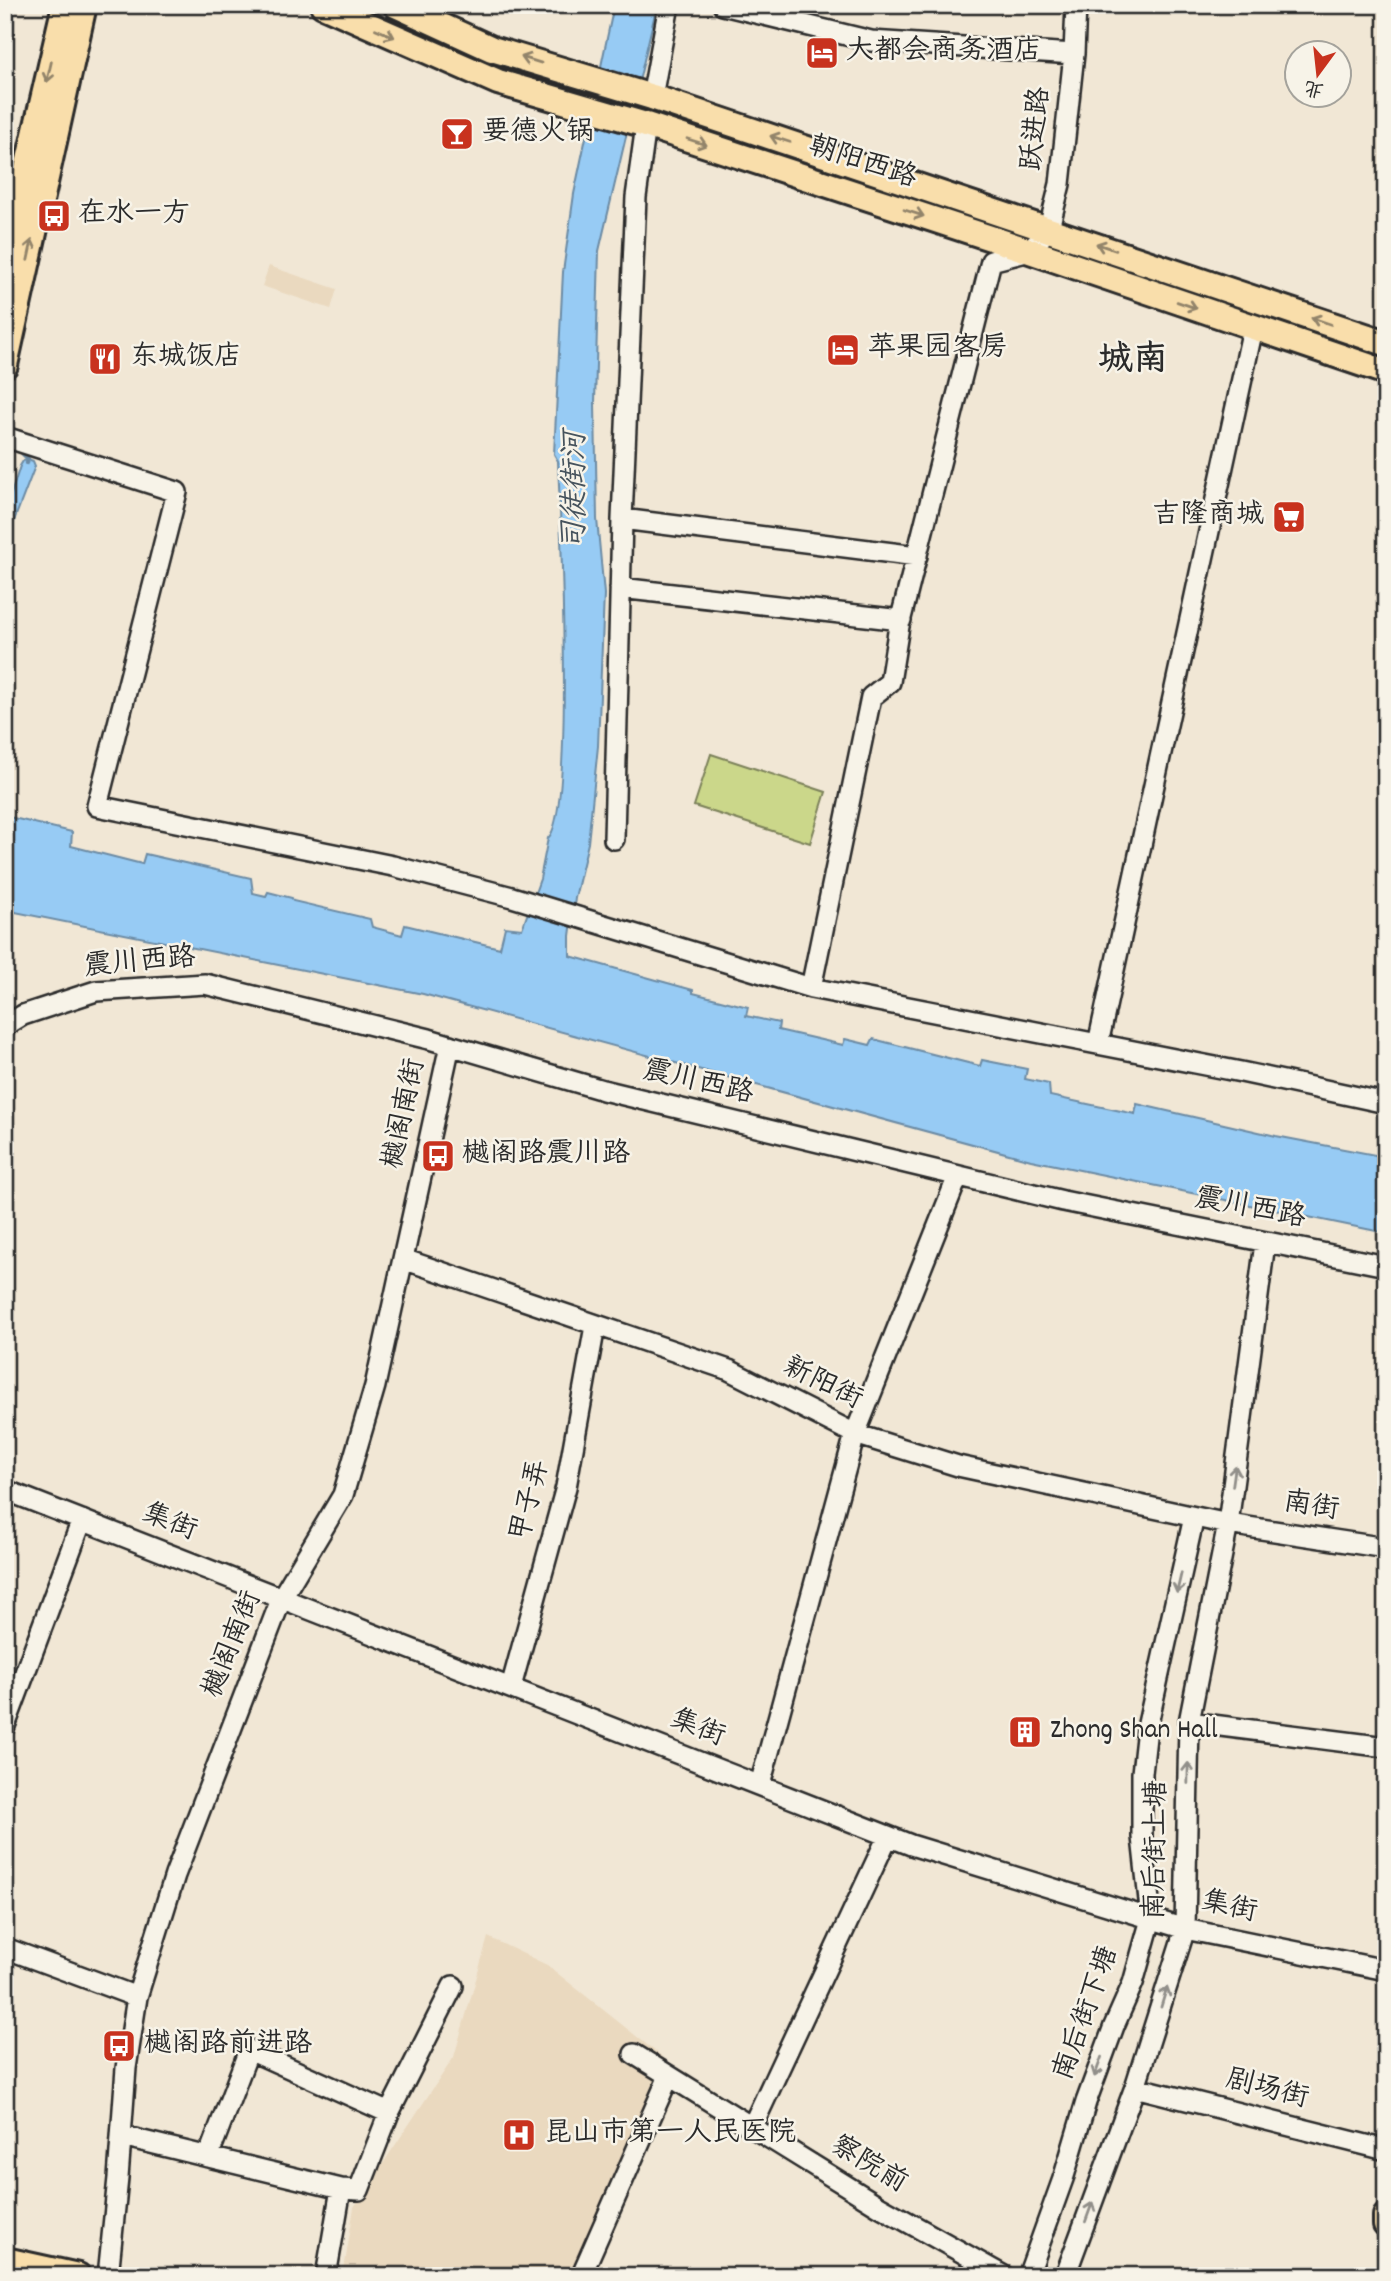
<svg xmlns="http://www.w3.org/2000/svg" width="1391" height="2281" font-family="Dekko,'LXGW WenKai TC',sans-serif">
<rect width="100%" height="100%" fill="#f1e7d5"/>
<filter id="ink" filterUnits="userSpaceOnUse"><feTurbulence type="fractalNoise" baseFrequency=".0143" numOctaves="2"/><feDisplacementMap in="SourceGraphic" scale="14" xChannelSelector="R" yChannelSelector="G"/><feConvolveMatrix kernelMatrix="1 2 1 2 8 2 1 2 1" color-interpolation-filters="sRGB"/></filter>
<g filter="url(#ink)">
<path fill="#ead9bf" d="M269,266L337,289L331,309L262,286Z
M488,1937L547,1965L670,2063L570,2276H343L354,2207L454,2057Z"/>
<path fill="#cbd78a" stroke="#7b815a" stroke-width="2" d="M711,754L826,792L810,843L694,806Z"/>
<path fill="#97cbf4" stroke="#6c8ba4" stroke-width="2" d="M614,5H657L599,251L595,403L597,519L604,594L598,746L588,843L575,898L570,936V956L693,990V993L748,1007L746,1016L779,1023L778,1030L843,1045L845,1039L870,1045L873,1039L980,1066L982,1060L1027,1069L1025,1079L1049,1084L1050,1096L1135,1114L1137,1104L1276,1136L1386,1157V1233L1031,1160L423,994L5,910V816L72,832L71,846L142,864L145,854L251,878L253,893L266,896L268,892L292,898L293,901L370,919L372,927L402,935L405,925L500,948L505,927L522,929L540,879L548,838C575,814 560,512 558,461L554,454L563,272L574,194Z
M28,459L33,461L35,466L5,544V513L20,466L23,461Z"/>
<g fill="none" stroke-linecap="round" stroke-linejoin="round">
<path stroke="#6c8ba4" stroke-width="4.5" d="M22,453L28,459L27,463"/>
<defs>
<path id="minor" d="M723,5L871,41L1074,54
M652,97L669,5
M646,125L636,197L622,519L917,556
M5,437L177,492L97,806L393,866L512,897L811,988L1241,1072L1386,1103
M620,588L901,620
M614,839L622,519
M811,988L871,697L890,682L899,626L991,261L1030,251L1049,228L1060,184L1074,54L1076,5
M5,1026L23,1015L96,991L205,984L429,1039L603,1090L1063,1201L1386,1266
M1098,1044L1253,328
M403,1259L729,1370L855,1434L958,1466L1228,1524L1386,1548
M5,1490L911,1845L1185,1929L1386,1970
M511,1687L566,1487L595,1326
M1189,1722L1386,1747
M5,1726L82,1520
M760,1785L855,1434L958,1176
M5,1948L137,1997
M634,2054L879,2206L1004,2276
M1135,2087L1386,2150
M389,2113L453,1986
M752,2127L888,1836
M122,2136L341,2189L326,2276
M208,2157L249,2050L389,2113L359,2190L341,2189
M108,2276L118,2178L126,2068L137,1997L175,1875L282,1597L343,1495L375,1386L450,1045
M581,2276L669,2076
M1028,2276L1064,2176L1086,2102L1114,2026L1133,1983L1151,1919L1142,1837V1773L1147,1728L1194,1517
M1065,2276L1135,2087L1185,1929L1189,1722L1228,1524L1265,1243"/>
<path id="major" d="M323,5L498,82L646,125L1030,251L1386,372
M396,5L492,49L652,97L1386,343
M5,264L65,5
M5,365L84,5
M1386,2216V2225
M5,2260L78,2276"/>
</defs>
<use href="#minor" stroke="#2b2b2b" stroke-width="24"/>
<use href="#major" stroke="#2b2b2b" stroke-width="30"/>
<use href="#minor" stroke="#f7f3e8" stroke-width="19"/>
<use href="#major" stroke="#f9deab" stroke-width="24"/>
</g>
<defs><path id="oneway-shaft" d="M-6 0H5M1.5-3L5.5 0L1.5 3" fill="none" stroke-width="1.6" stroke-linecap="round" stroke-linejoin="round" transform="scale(1.75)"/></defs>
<g stroke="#92846b">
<use href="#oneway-shaft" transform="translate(385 33) rotate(24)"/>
<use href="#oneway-shaft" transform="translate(531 60) rotate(-163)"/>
<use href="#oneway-shaft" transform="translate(49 72) rotate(103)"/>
<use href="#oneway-shaft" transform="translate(780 139) rotate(-162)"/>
<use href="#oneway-shaft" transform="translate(697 142) rotate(18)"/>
<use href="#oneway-shaft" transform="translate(914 213) rotate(18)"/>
<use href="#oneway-shaft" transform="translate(1106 247) rotate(-161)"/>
<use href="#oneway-shaft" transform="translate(30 250) rotate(-78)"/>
<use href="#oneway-shaft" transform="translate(1187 305) rotate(19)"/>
<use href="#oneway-shaft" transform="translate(1321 321) rotate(-161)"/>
</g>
<g stroke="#918f8a">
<use href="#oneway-shaft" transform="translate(1234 1476) rotate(-82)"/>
<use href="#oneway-shaft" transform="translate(1179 1583) rotate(103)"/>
<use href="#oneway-shaft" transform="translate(1188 1773) rotate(-89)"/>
<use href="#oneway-shaft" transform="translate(1164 1997) rotate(-73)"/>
<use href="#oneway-shaft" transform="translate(1098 2067) rotate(110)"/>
<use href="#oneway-shaft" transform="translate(1089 2212) rotate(-70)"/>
</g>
</g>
<defs>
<symbol id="hotel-square" viewBox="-11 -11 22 22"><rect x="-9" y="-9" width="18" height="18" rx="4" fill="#c8321e" stroke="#f7f3e8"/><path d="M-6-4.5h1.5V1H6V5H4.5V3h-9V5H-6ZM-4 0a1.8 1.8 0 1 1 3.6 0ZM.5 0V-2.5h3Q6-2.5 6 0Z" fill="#fff"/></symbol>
<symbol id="bar-square" viewBox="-11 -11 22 22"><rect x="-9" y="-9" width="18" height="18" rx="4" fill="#c8321e" stroke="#f7f3e8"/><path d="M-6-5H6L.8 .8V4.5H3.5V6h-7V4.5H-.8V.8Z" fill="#fff"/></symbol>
<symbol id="bus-square" viewBox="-11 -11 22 22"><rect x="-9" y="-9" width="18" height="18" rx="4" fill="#c8321e" stroke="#f7f3e8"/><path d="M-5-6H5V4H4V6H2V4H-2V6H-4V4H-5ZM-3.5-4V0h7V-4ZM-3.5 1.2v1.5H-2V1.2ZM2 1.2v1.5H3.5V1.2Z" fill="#fff"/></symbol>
<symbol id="restaurant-square" viewBox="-11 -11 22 22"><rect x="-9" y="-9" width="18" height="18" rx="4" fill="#c8321e" stroke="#f7f3e8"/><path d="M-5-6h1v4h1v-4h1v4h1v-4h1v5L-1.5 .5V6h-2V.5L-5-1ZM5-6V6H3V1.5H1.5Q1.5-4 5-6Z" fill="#fff"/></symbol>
<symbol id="supermarket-square" viewBox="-11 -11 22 22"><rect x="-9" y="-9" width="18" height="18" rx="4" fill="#c8321e" stroke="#f7f3e8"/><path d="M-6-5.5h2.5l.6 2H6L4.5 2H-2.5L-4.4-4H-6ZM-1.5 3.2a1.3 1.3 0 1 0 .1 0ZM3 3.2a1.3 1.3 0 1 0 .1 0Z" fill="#fff"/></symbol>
<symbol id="building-square" viewBox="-11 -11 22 22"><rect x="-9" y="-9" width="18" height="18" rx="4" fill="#c8321e" stroke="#f7f3e8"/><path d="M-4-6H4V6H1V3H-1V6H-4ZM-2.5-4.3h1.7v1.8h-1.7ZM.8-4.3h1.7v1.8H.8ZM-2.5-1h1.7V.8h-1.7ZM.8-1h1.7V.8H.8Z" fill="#fff"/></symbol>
<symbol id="hospital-square" viewBox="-11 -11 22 22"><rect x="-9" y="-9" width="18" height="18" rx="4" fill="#c8321e" stroke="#f7f3e8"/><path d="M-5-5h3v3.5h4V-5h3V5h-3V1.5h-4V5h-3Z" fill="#fff"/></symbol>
</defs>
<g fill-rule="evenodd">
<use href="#hotel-square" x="803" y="34" width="38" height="38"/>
<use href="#bar-square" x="438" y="115" width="38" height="38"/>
<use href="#bus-square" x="35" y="197" width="38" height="38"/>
<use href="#hotel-square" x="824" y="331" width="38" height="38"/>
<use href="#restaurant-square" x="86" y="340" width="38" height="38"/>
<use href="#supermarket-square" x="1270" y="498" width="38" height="38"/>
<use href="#bus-square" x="419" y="1137" width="38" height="38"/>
<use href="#building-square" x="1006" y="1713" width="38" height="38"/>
<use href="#bus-square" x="100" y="2027" width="38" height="38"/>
<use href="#hospital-square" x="500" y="2116" width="38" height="38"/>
</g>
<g text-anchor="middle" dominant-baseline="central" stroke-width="5" stroke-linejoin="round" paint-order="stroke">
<g font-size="28" fill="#2b2b2b" stroke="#f7f3e8" text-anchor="start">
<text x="846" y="53">大都会商务酒店</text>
<text x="482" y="134">要德火锅</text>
<text x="78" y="216">在水一方</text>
<text x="868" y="350">苹果园客房</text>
<text x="130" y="359">东城饭店</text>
<text x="1264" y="517" text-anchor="end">吉隆商城</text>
<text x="462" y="1156">樾阁路震川路</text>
<text x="1050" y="1732">Zhong Shan Hall</text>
<text x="144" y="2046">樾阁路前进路</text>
<text x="544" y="2135">昆山市第一人民医院</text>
</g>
<g font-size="28" fill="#2b2b2b" stroke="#f7f3e8">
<text transform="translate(1038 129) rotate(-84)">跃进路</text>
<text transform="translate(862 164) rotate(18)">朝阳西路</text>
<text transform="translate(140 964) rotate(-5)">震川西路</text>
<text transform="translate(698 1084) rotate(13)">震川西路</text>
<text transform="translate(406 1114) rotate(-78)">樾阁南街</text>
<text transform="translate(1250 1210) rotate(11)">震川西路</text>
<text transform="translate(822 1385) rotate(26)">新阳街</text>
<text transform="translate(532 1501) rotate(-76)">甲子弄</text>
<text transform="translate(1311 1508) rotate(9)">南街</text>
<text transform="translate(169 1524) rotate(21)">集街</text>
<text transform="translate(234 1645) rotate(-68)">樾阁南街</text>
<text transform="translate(697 1730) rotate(21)">集街</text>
<text transform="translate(1158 1850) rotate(-89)">南后街上塘</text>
<text transform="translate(1229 1909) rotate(12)">集街</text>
<text transform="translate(1088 2014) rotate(-70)">南后街下塘</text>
<text transform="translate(1267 2091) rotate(14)">剧场街</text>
<text transform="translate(868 2166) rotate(31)">察院前</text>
</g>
<g font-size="30" font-style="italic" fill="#46535d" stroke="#f7f3e8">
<text transform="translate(577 491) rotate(-90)">司徒街河</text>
</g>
<g font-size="35" font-weight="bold" fill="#2b2b2b" stroke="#f7f3e8">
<text x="1133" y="362">城南</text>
</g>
</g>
<rect width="1391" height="2281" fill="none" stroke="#f7f3e8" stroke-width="28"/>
<rect x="14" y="14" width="1363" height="2253" fill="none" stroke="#2b2b2b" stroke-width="2.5" filter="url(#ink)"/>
<g transform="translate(1318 74) rotate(195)"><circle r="33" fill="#f7f3e8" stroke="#a5a39c" stroke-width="2"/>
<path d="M0-5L12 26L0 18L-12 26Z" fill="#c8321e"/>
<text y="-10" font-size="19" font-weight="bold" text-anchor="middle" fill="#2b2b2b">北</text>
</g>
</svg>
